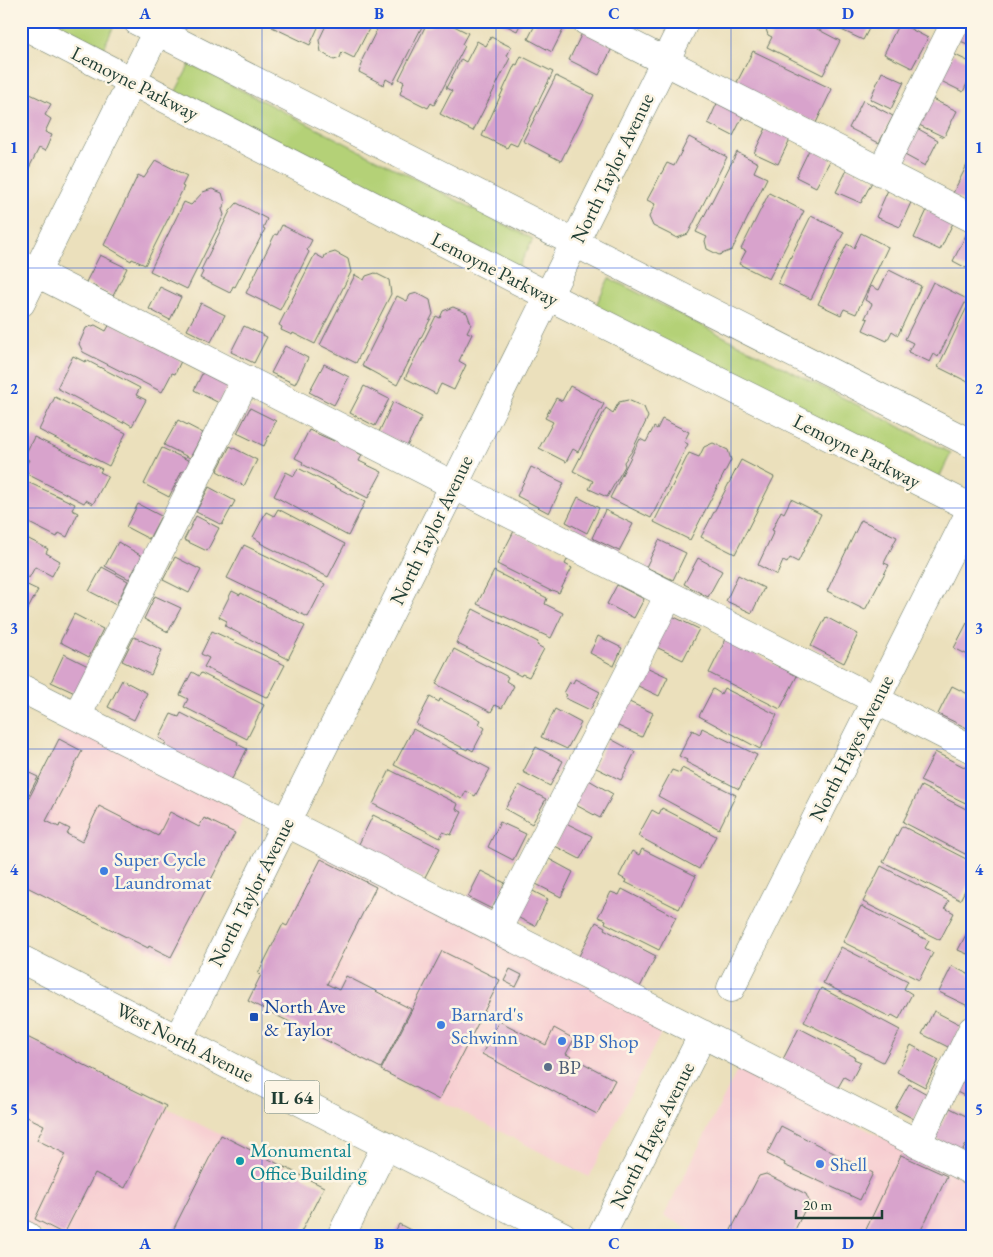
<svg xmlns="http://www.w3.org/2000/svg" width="993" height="1257" font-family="'EB Garamond',serif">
<rect width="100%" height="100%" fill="#fcf5e5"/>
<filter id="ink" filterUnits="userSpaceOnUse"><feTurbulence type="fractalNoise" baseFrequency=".02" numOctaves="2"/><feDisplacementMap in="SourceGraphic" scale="10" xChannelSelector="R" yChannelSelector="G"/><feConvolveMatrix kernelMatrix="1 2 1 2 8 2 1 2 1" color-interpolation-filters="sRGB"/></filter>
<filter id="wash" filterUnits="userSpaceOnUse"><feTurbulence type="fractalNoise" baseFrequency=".0096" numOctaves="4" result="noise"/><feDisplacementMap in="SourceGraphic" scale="20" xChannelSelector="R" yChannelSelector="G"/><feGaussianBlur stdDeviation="1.12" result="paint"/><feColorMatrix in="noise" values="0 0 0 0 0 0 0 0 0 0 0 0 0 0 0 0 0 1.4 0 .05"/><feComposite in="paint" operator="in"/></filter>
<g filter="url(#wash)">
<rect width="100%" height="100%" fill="#ebe0bc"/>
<path fill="#f7cfd2" d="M67,723L246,814L171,962L21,885V814Z
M323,850L665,1025L589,1177L246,1001Z
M21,1034L324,1187L299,1236H50L21,1221Z
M740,1065L972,1183V1236H703L664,1216Z"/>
<path fill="#b4d177" stroke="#6a8756" d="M34,21H104L114,26L100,55Z
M190,64L533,239L518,268L175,93Z
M609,278L951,453L937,482L595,307Z"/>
<g id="blocks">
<path fill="#d8a3cc" d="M275,21H321L310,45L272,27Z
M328,21H373L354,58L342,52L340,58L334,60L321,52L319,40Z
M381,21H425L393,83L386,79L384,85L359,72L363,62H361Z
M434,21H444L468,33L462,44L465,46L434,105L431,103L428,108L400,94L404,82L399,79L425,27H430Z
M497,21H522L517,31Z
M537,21H560L566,24L552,52L528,39Z
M768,21H802L840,41L823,75L767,47L772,37L768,35L765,26Z
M822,21H873L863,40Z
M969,21L972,23V46L958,40Z
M899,23L928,38L912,68L884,54Z
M583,31L613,46L599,75L569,60Z
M491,37L511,47L507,56L510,58L473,131L440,114L452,91L446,88L461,59L466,62L477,41L486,46Z
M753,51L832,89L816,123L736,84Z
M953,54L972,63V73L963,92L939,80Z
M521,56L553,72L517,146L510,143L507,148L482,136L515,64L517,65Z
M882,72L904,82L891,109L870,99Z
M556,76L594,95L561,161L523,141Z
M28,93L51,104L45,115L51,119L45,132L52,135L45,151L39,148L21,184V104Z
M930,98L957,111L944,137L917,124Z
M719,99L745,112L733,136L708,123Z
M863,100L893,116L879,143L849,128Z
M767,126L791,137L778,164L754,153Z
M915,127L938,140L925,166L901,153Z
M972,133V148L966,145Z
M689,137L727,157L688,234L677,238L653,226L649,217L655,204L647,200L667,163L674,166Z
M810,148L831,159L816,187L796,177Z
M737,152L758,163L754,172L767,178L732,250L719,255L707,249L705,241L707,237L696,232Z
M156,160L187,176L182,186L184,187L145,265L132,259L131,261L104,245L138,175L144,178Z
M969,161L972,162V205L952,195Z
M848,168L873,180L861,203L836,192Z
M212,189L222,193L225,203L222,209L224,215L187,289L150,271L184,202L191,205L203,192Z
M888,190L912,200L900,227L876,217Z
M769,193L804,211L769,279L739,264L746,251L741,249Z
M237,203L267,219L263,228L265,229L235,287L233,286L230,293L200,278L203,272L201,270L230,211Z
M927,210L953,223L940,250L914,238Z
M811,216L844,232L811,299L778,283Z
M282,225L312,240L307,250L309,252L280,310L246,293L275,234L277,235Z
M861,233L888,247L856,314L844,309L841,315L818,304L847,244L854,248Z
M967,233L972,235V271L953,261Z
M335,252L348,259L351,272L315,344L293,333L292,335L281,330L282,327L279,325L315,254L324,259L325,255Z
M100,255L127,268L113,296L86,282Z
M889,270L921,286L898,335L892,331L887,341L863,330L868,319L865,318L872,304L865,300L871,286L879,290Z
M375,273L389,280L391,294L356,363L320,345L355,275L364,280L366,276Z
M933,282L967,299L938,357L934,354L930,362L908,352L913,343L905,339Z
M160,287L181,297L170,320L149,309Z
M417,293L430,300L433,314L397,385L362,366L397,296L407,301L410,295Z
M201,303L225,315L211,342L187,330Z
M969,303L972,304V384L938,367Z
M453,307L467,313L471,324L467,332L472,334L459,361L466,365L454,390L441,384L436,394L405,378L436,316L440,318L443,311Z
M111,322L181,361L175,374L172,373L162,392L83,352L79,344L86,328L95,325L106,331Z
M244,326L267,337L254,363L231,352Z
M285,346L308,358L295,384L271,373Z
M73,356L85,362L86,360L140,388L136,395L146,400L132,426L124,421L123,423L57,388Z
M324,364L349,377L334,405L309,392Z
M205,368L230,380L219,403L194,390Z
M364,386L389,399L375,426L350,413Z
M570,386L604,404L578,452L573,449L566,462L539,448L553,422L545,418L556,398L562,401Z
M55,397L126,433L109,466L39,430Z
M628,400L644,407L648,417L632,451L624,462L625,466L607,497L589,489L593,481L573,471L606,408L613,413L619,402Z
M393,402L422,417L407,446L379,432Z
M250,408L276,421L264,446L237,433Z
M662,419L689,432L684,442L688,444L651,518L610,498L640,439L646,442L654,427L657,429Z
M178,420L203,433L190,458L164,445Z
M309,430L334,441L335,438L357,450L356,452L362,455L359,461L382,472L368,498L302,464L303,462L295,458Z
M34,437L102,469L100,472L108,476L93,504L86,500L84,503L27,474L28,472L23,470L29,460L24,457Z
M713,443L728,450L731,460L690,540L654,522L689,453L699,457L704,447Z
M230,446L257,460L244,486L217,471Z
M162,448L192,462L186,473L182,471L169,497L144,484Z
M741,460L774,477L735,554L701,537Z
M531,467L564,483L549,513L517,496Z
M298,468L365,502L348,536L274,496L286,472L294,476Z
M21,479L75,504L72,510L78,513L67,537L59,533L57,537L21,519Z
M209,487L235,501L222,525L196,512Z
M578,497L599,508L587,533L566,522Z
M791,499L821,514L798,562L790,558L787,563L783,561L777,575L758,565L774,531L772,530L781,511L784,513Z
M138,504L161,516L149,539L126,527Z
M278,509L345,544L328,577L260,543L261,542L253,537L266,512L274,516Z
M605,510L633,524L619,551L592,538Z
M196,516L219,528L207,551L184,540Z
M861,520L897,537L884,563L889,565L865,610L827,591Z
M514,531L568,558L565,564L572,568L559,593L552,590L551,591L497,564Z
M21,535L48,549L46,553L60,561L52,576L35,567L29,578L21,574Z
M659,540L686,553L673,580L646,567Z
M118,542L142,556L129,579L105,566Z
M244,545L325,584L308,617L227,578Z
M175,557L201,570L189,593L163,580Z
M698,558L722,571L708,597L684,584Z
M102,567L128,581L116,605L89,591Z
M494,571L547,598L545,604L563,613L551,638L477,604Z
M738,575L764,588L752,613L726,601Z
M21,582L38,590L21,622Z
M617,585L644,599L634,618L607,604Z
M232,591L240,595L241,593L305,626L288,659L225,626L227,621L219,617Z
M155,596L181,608L168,632L144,619Z
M473,609L538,642L537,645L544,649L529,677L522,674L521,676L456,643Z
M74,614L103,629L89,657L60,642Z
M668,614L699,629L683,660L652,645Z
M826,617L858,634L844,663L811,646Z
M967,623L972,625V657L954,648Z
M212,631L285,665L268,698L204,667L209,658L201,654Z
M598,636L622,648L614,666L590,653Z
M134,637L162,650L151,675L122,661Z
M726,639L797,676L780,709L709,673Z
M454,649L508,677L506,681L514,686L502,708L495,705L491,712L436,684Z
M64,654L90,667L77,694L51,682Z
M644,666L668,677L659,696L636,685Z
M192,672L199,676L201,673L264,705L247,739L184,707L188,699L180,695Z
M575,679L600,692L590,710L565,698L567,695L564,693L570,682L573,683Z
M122,680L147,693L134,720L108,707Z
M952,686L972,696V718L967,728L938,714Z
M724,688L777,715L760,749L699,716L713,689L721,694Z
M430,697L439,702L440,699L481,720L479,724L485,728L473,751L468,748L467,750L416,724Z
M627,701L653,713L642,737L616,725Z
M555,709L581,723L567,749L541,737Z
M181,713L238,742L237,744L247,749L232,779L222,774L221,776L163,748L166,742L159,738L171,714L179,717Z
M702,728L757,755L739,789L686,762L687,760L679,756L692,730L700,734Z
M413,729L490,769L475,796L466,791L462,799L394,765Z
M609,738L635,752L621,780L594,767Z
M59,739L82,751L46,821L59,827L60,824L70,829L67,834L82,842L99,806L158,836L170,812L199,827L204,818L235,833L171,957L149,946L148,948L21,884V814Z
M536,747L563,761L550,786L523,772Z
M935,752L972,771V806L920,781Z
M682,768L736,795L719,829L658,796L672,770L680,773Z
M21,769L38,777L21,810Z
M390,770L458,804L456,809L462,812L451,835L443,832L440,838L373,804Z
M587,779L613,794L600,818L574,804Z
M519,785L546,799L532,824L505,809Z
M921,786L972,812L971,857L903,822Z
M662,808L716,836L699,869L638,836L652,810L659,814Z
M373,815L440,848L424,879L358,846Z
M500,822L526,834L513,860L488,847Z
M566,823L592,836L580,859L555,846Z
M902,826L970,861L966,869L972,871V877L960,900L883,862Z
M642,849L696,876L679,909L625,882L626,880L619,876L632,851L639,855Z
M321,859L376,887L327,984L339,990L346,976L411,1009L381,1068L248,1001L261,975L258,974L283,924L287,926Z
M549,859L573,872L561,897L536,884Z
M881,866L949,901L945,908L954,913L940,940L863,902Z
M481,871L505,883L492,909L468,897Z
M529,889L548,899L535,926L515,916Z
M622,889L676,917L659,950L605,923L606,920L598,917L611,892L619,895Z
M861,906L929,941L925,948L933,953L919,980L843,942Z
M596,922L605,927L604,929L656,956L639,989L579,956Z
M972,923V956L958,950Z
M841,947L908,981L904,989L912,994L899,1019L892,1015L890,1017L823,983Z
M442,951L500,980L439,1100L381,1070Z
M952,966L972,976V999L968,1006L939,992Z
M510,969L522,975L516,987L504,981Z
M821,988L900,1030L883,1062L804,1022Z
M934,1011L961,1025L950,1048L922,1034Z
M499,1021L546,1045L554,1028L574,1039L566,1054L615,1080L597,1114L482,1054Z
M799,1028L855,1057L854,1059L861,1062L851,1081L844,1077L836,1091L782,1061Z
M21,1034L166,1106L125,1188L95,1173L64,1234L35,1219L66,1154L37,1140L44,1125L21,1114Z
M911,1045L939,1060L925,1087L897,1072Z
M972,1064V1100L957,1092Z
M909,1084L927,1094L914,1119L895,1109Z
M950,1108L972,1119V1133L962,1152L935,1138Z
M781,1126L873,1173L860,1200L784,1165L785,1163L767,1154Z
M221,1135L324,1187L299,1236H170Z
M901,1155L947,1176L935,1202L918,1236H863Z
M766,1174L806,1194L809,1201L792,1236H733L731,1230L759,1176Z
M399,1224L422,1236H393Z"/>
</g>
</g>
<g filter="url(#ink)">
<use href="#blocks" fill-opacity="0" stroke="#667664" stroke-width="1"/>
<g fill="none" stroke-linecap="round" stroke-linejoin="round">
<defs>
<path id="minor" d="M137,21L972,444
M586,21L972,218
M21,24L548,296L972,508
M881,172L956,21
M21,265L972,749
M21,303L162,21
M21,688L972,1171
M77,716L246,379
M497,930L669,595
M731,988L972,508
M178,1039L685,21
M917,1144L972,1030
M21,1233L27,1236
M341,1236L386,1145
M601,1236L703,1034"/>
<path id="major" d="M21,959L563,1236"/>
</defs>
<use href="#minor" stroke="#667664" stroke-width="29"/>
<use href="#major" stroke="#667664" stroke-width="29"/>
<use href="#minor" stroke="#fff" stroke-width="28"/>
<use href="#major" stroke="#fff" stroke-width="28"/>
</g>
</g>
<path fill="none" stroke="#1d4ed8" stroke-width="1" stroke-opacity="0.55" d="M262,21V1236M496,21V1236M731,21V1236M21,268H972M21,508H972M21,749H972M21,989H972"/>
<g fill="#3f7fe0" stroke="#fcf5e5" stroke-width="2">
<circle cx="104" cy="871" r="5"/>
<circle cx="441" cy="1025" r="5"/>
<circle cx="562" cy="1041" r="5"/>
<circle cx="820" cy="1164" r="5"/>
</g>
<rect fill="#1a4fb4" stroke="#fcf5e5" stroke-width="2" x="249" y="1012" width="10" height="10" rx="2.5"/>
<circle fill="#5c6f8a" stroke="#fcf5e5" stroke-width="2" cx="548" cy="1067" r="5"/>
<circle fill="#0f9aa8" stroke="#fcf5e5" stroke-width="2" cx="240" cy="1161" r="5"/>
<g text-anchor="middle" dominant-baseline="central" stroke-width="5" stroke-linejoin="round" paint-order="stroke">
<rect fill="#fcf5e5" stroke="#617469" stroke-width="1" x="264.5" y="1080.5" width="55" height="33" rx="4"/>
<g font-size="19" font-weight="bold" fill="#1f3d34">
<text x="292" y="1097">IL 64</text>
</g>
<g font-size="20" fill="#1f3d34" stroke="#fcf5e5">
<text transform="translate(135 83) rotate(27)">Lemoyne Parkway</text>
<text transform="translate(612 168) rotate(-64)">North Taylor Avenue</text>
<text transform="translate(495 269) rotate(27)">Lemoyne Parkway</text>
<text transform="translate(857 451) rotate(27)">Lemoyne Parkway</text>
<text transform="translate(431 530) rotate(-64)">North Taylor Avenue</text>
<text transform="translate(851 748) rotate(-63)">North Hayes Avenue</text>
<text transform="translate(251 892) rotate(-63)">North Taylor Avenue</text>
<text transform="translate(185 1042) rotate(27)">West North Avenue</text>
<text transform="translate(652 1135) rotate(-63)">North Hayes Avenue</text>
</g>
<g font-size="20" fill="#366cbe" stroke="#fcf5e5" text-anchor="start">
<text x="114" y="859">Super Cycle<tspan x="114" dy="23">Laundromat</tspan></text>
<text x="451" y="1014">Barnard's<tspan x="451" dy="23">Schwinn</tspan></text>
<text x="572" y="1041">BP Shop</text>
<text x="830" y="1164">Shell</text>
</g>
<g font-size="20" fill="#164399" stroke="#fcf5e5" text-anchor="start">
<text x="264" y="1006">North Ave<tspan x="264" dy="23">&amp; Taylor</tspan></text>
</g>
<g font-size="20" fill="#4e5e75" stroke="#fcf5e5" text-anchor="start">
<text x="558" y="1067">BP</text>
</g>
<g font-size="20" fill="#0d838f" stroke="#fcf5e5" text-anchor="start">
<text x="250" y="1150">Monumental<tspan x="250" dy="23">Office Building</tspan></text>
</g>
</g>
<rect width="993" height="1257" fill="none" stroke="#fcf5e5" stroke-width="55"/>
<path d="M796 1210v8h86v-8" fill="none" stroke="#1f3d34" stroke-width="2.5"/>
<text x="803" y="1210" font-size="15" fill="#1f3d34" stroke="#fcf5e5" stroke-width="4" paint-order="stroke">20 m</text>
<rect x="28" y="28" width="938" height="1202" fill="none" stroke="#1d4ed8" stroke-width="2"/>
<g font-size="16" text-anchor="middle" font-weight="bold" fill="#1d4ed8">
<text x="145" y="19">A</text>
<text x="379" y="19">B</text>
<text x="614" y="19">C</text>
<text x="848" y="19">D</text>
<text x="14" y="153">1</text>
<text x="979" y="153">1</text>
<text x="14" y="394">2</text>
<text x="979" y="394">2</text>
<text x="14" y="634">3</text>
<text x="979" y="634">3</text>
<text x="14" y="875">4</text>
<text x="979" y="875">4</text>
<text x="14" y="1115">5</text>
<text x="979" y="1115">5</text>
<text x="145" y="1249">A</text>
<text x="379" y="1249">B</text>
<text x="614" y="1249">C</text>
<text x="848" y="1249">D</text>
</g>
</svg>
